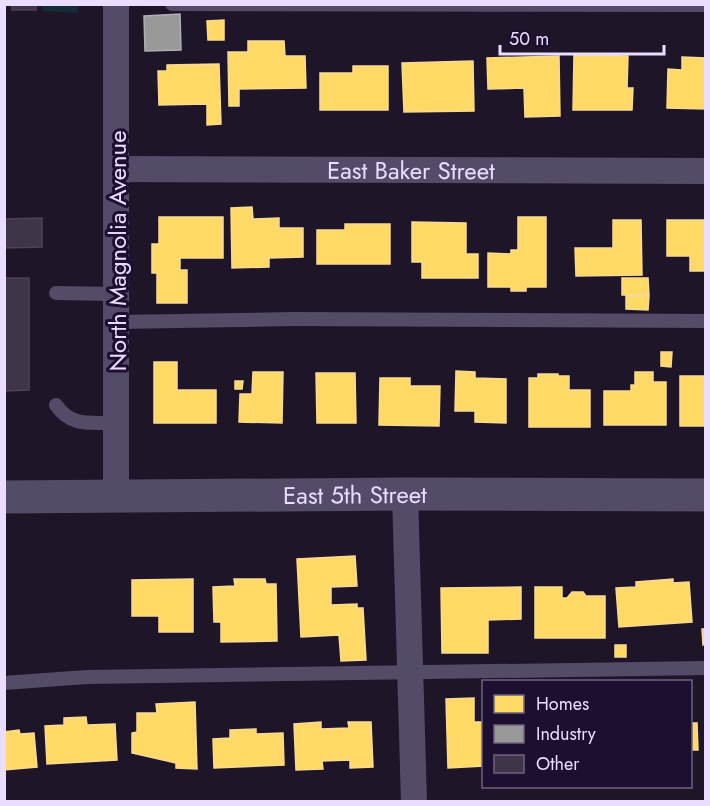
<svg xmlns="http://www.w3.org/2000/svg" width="710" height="806" font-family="Jost,sans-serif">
<rect width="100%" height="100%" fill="#1e1628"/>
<path fill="#142c37" d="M42,5H78V13L42,11Z"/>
<path fill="#ffd966" stroke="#f9da94" stroke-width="1.5" d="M224,20V40H208L207,21Z
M248,41H284L285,56H305L306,88L239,89V106H229L228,52H248Z
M574,55L628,56L627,88H633L632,110H573Z
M559,56L560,116L525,117L524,88L488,89L487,58Z
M682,57L706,58V109L667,108L668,69L682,70Z
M473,61L474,111L404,112L402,63Z
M219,64L221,124L207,125V104L159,105L158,71H167V65Z
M353,66H388V110H320V73H353Z
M252,207L253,219L279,218V228H303V257L269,258V267L232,268L231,208Z
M159,217H223V258H180V270H187V303H157V273H152V244H159Z
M518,217H546V287H526V291H511V287H488V253L511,254V250H518Z
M613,220H641L642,275L576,276L575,248H613Z
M667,220H706V271H690V256H667Z
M412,222L466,223V254H478V278H422V262H412Z
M345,224H390V264H317V230H345Z
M622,278H648L649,295H622Z
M626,296H649L648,310L626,309Z
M661,352H672L671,367L661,366Z
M154,362H177V390H216V423H154Z
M456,371L475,372V378L506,379V423L475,422V411H455Z
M253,372H283L282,423L239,422L240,394H252Z
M635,372H653V382H666V425H604V391H631V385H635Z
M316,373H355L356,423H317Z
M538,374H558V376H569V390H590V427H529V378H538Z
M680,376H706V426H680Z
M380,378H410V386H440L439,426L379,425Z
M235,381H243L242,389H235Z
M355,556L357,586L331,587V605L357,604V608H363L366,660L341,661L339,635L301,637L297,559Z
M193,579V632H159V616H132V580Z
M234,579H265L266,584H276L277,641L221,642V622H214L213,587L235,586Z
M673,579V583L689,582L692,622L619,627L616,588L636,587V582Z
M521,587V619L488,620V653H442L441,588Z
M535,587H562V598H567L572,592H583L586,596H605V638H535Z
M702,629H706V644L703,645Z
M615,645H626V657H615Z
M474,698V722H484V766L448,768L446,699Z
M195,702L197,769L176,768V763L132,753V733L137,732V713H157L156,704Z
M86,717L87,725L115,724L117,760L47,764L45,726L64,725V718Z
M321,722V729L349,728L348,722H371L373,767L350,768V760L322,761L323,769L296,770L294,724Z
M690,723H697L698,750H691L690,757Z
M256,729V734L283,733L284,765L214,768L213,739L230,738V730Z
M19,730L20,734L34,733L37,767L4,770V732Z"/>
<path fill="#999" stroke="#b1adb8" stroke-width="1.5" d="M180,14L181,50L145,51L144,16Z"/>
<path fill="#3e3549" stroke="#4d415b" stroke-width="1.5" d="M12,4H36V10H12Z
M42,218V247L4,248V219Z
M4,278H29V390L4,391Z"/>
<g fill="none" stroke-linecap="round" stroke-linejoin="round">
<path stroke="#544b69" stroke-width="14" d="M172,4L706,5
M56,293L117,294
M117,322L293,319L706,321
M56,405C72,428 91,422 117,423
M4,683L87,677L706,668"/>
<g stroke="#544b69" stroke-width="26">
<path d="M116,4V497"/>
<path id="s1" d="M117,169L706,171"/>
<path d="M405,494L414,802"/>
</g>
<path stroke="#544b69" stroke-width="33" id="s2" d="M4,497L405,494L706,495"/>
</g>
<g text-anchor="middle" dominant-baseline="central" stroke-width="6" stroke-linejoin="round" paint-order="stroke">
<g font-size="24" fill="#eaddff" stroke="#1d0f2f">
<text stroke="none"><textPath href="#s1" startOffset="294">East Baker Street</textPath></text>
<text transform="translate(117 251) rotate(-90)">North Magnolia Avenue</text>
<text stroke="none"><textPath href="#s2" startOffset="351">East 5th Street</textPath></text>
</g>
</g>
<rect width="710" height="806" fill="none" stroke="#eaddff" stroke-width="12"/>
<rect x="482" y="680" width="210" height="108" fill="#1d0f2f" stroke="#6f6182" stroke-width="1.5"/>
<rect x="494" y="695" width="30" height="18" fill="#ffd966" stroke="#6f6182" stroke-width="1.5"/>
<text x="536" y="710" font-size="18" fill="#eaddff">Homes</text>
<rect x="494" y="725" width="30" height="18" fill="#999999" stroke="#6f6182" stroke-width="1.5"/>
<text x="536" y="740" font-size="18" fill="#eaddff">Industry</text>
<rect x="494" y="755" width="30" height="18" fill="#3e3549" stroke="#6f6182" stroke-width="1.5"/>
<text x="536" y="770" font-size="18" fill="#eaddff">Other</text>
<path d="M500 45v9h164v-9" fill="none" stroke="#eaddff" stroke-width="3"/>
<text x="509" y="45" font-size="18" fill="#eaddff" stroke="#1d0f2f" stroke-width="4.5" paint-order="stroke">50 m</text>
</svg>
